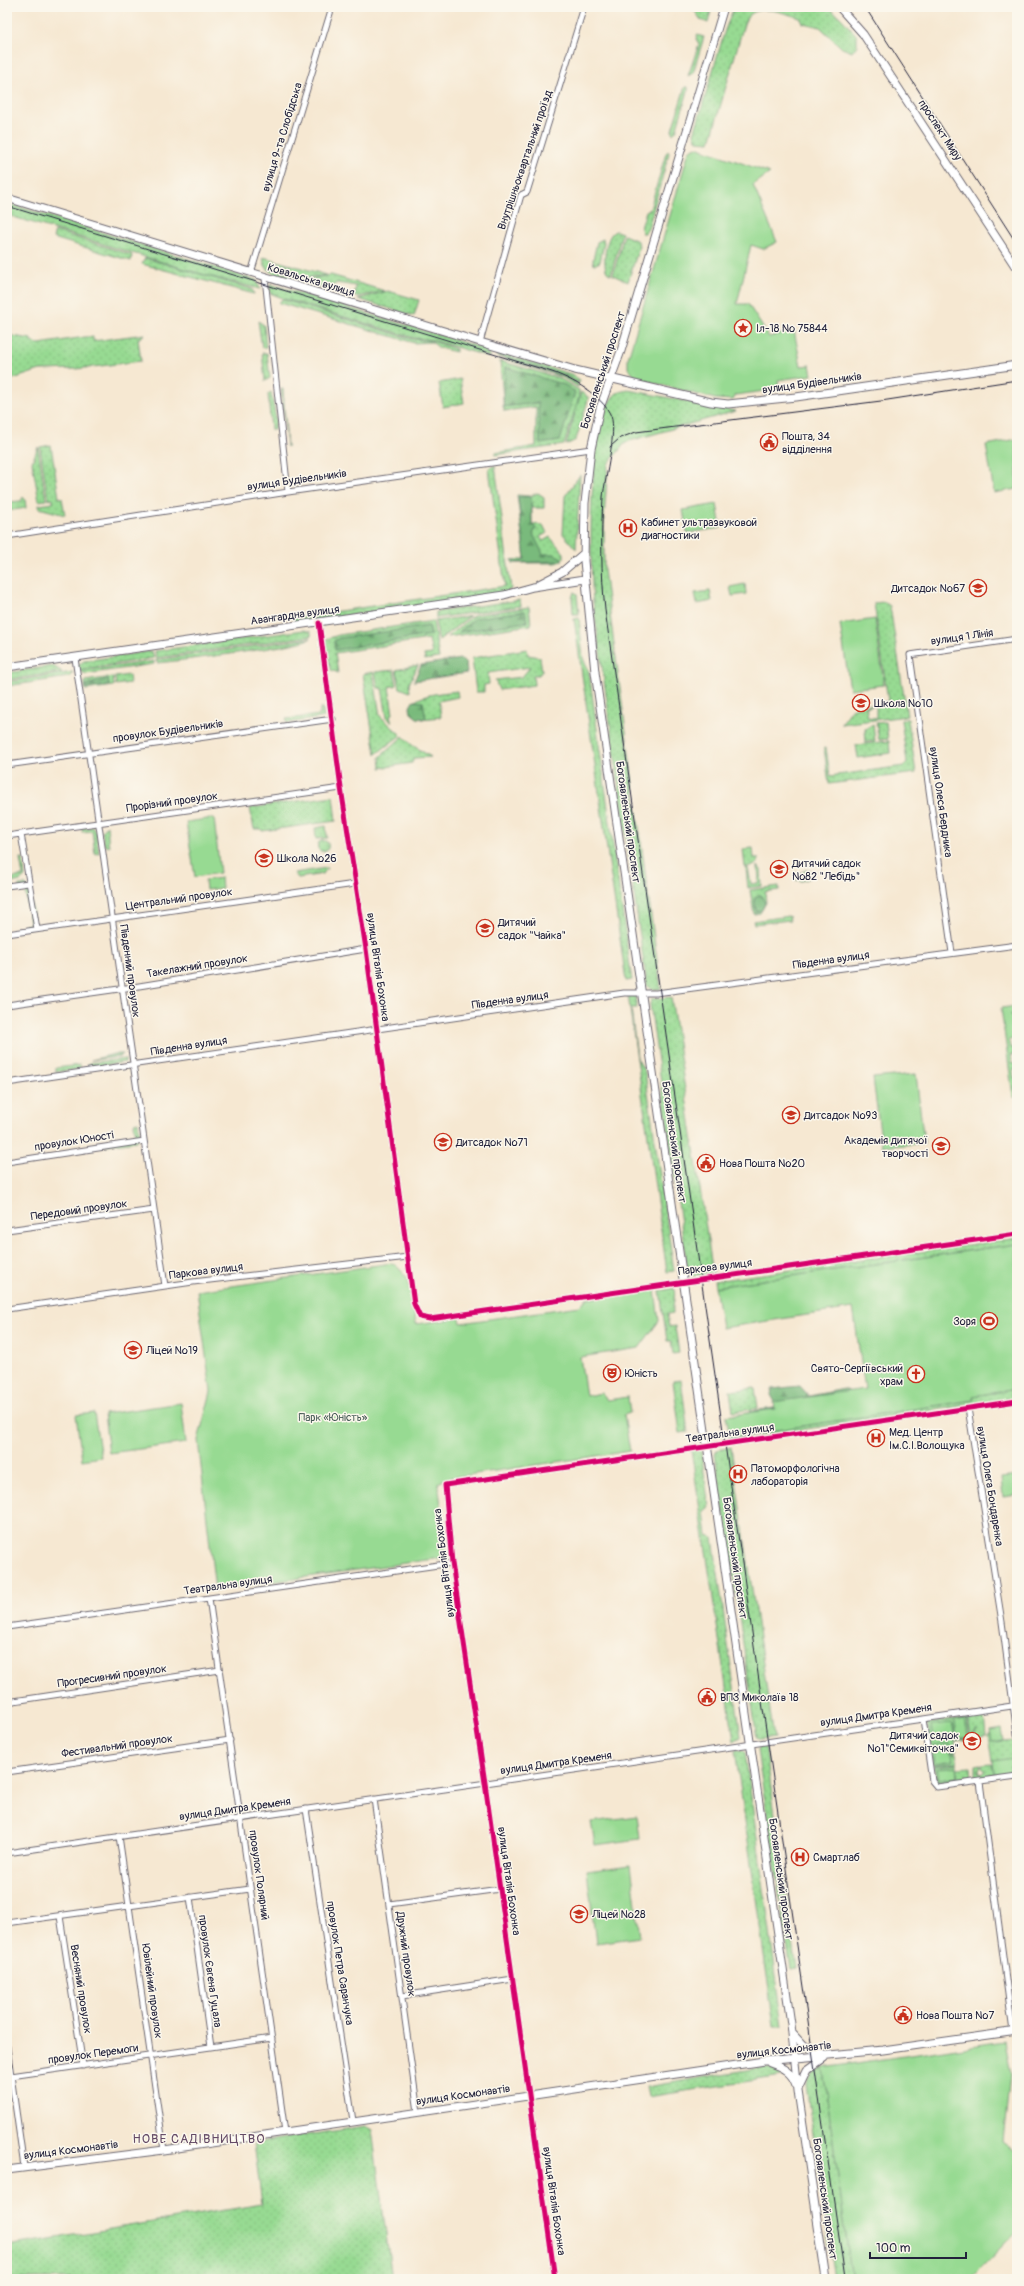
<svg xmlns="http://www.w3.org/2000/svg" width="1024" height="2286" font-family="Pangolin,sans-serif">
<defs>
<pattern id="grass-dots" width="8" height="8" patternUnits="userSpaceOnUse"><rect width="8" height="8" fill="#97da92"/><path d="M2 2h.1M6 6h.1" fill="none" stroke="#82bb7f" stroke-width="1.8" stroke-linecap="round"/></pattern>
<pattern id="forest-firs" width="22" height="20" patternUnits="userSpaceOnUse"><rect width="22" height="20" fill="#79ba7c"/><path d="M5 1l3.5 6h-7zM16 11l3.5 6h-7z" fill="#639767"/></pattern>
</defs>
<rect width="100%" height="100%" fill="#fbf7ec"/>
<filter id="ink" filterUnits="userSpaceOnUse"><feTurbulence type="fractalNoise" baseFrequency=".025" numOctaves="2"/><feDisplacementMap in="SourceGraphic" scale="8" xChannelSelector="R" yChannelSelector="G"/><feConvolveMatrix kernelMatrix="1 2 1 2 8 2 1 2 1" color-interpolation-filters="sRGB"/></filter>
<filter id="wash" filterUnits="userSpaceOnUse"><feTurbulence type="fractalNoise" baseFrequency=".012" numOctaves="4" result="noise"/><feDisplacementMap in="SourceGraphic" scale="16" xChannelSelector="R" yChannelSelector="G"/><feGaussianBlur stdDeviation="0.9" result="paint"/><feColorMatrix in="noise" values="0 0 0 0 0 0 0 0 0 0 0 0 0 0 0 0 0 1.4 0 .05"/><feComposite in="paint" operator="in"/></filter>
<g filter="url(#wash)">
<rect width="100%" height="100%" fill="#f6e8d2"/>
<path fill="url(#grass-dots)" stroke="#5c7e66" fill-rule="evenodd" d="M692,7H712L708,23L701,20Z
M734,7H828L840,17L857,36V46L852,52L842,48L820,27L803,23L800,18C784,13 752,0 744,24L710,142L697,141L694,134L725,30Z
M697,35L704,37L693,73L688,76L699,44L696,39Z
M685,87H688V91L676,131L673,134L672,130Z
M668,151L669,153L648,229L645,233H642L641,228L646,211L650,209L666,153Z
M7,203L256,280L260,289L205,275L7,215Z
M55,231L132,255L131,261L53,238Z
M616,231L622,233L611,275L607,272C602,263 606,233 616,231Z
M624,235L638,241L639,247L628,282L613,275Z
M603,239L604,243L600,262L594,265L593,260L597,242Z
M263,257L275,260L285,277C273,274 264,271 263,257Z
M145,258L252,289L254,294L142,264Z
M277,261L327,275L295,279L287,277Z
M331,275L385,291L357,297L354,296L356,286L337,283L327,289L298,281Z
M270,284L489,350V357L433,340L414,338L285,299L270,293Z
M388,291L419,300L414,316L358,299Z
M282,299L412,339L433,341L456,349V352L439,348L432,342L414,343L279,303Z
M258,321L264,325L266,347L262,348Z
M145,334L138,339L141,361L76,369L40,370L7,381V335L31,339V342L39,344L85,337H93V341Z
M262,353H267L270,378L265,381Z
M499,353L571,374L580,380L579,383L566,376L497,355Z
M496,356L566,377L578,384V387L562,377Z
M500,361L559,378L579,390V397L564,445L495,455V453L536,446V407L504,411Z
M460,379L464,403L443,407L439,383Z
M281,389H283L287,447Z
M629,390L736,411L626,442L608,464L604,518V570L661,989L653,990L647,986L593,602C590,565 586,415 617,393C620,391 625,391 629,390Z
M271,392L276,419L274,430H271L268,394Z
M581,392L588,397V400L576,440L566,445Z
M51,445L59,498H62L65,515L39,508V505L53,503V499L48,500L40,447Z
M38,447L46,500L39,501L32,462Z
M495,465L511,589L504,593L294,623L293,618L505,586L489,469Z
M580,475L576,548V549L563,534L565,496Z
M538,493L544,497V508H532V524L543,525L547,533L540,537L543,541L550,537L564,553V558L557,563H513L512,560L525,559L517,495L530,496Z
M23,497L25,499L26,508L7,511V502L21,501Z
M710,591L712,601L697,604L695,593Z
M574,592L577,594L579,614H573L572,598Z
M520,600L521,606L436,618V612Z
M884,602L890,606L907,716L841,724L853,708L888,701L874,603ZM876,705V718L868,717L866,707Z
M529,607L531,625L447,637L474,615Z
M470,616L439,640L435,621Z
M579,618L583,658L589,672L632,980L626,981L574,619Z
M433,621L439,658L425,660L424,655L432,654L429,639L335,653L338,673L331,670L323,640L339,635Z
M304,630L311,632V636L156,658L155,651Z
M311,638C303,646 177,661 157,663L156,660Z
M527,649L528,655L540,657L542,671L539,675H533L534,685L499,690L495,680L522,677L530,667L488,673L489,684L484,685V692H476L472,658Z
M152,651L154,658L78,670L79,664L84,661Z
M154,661V664L86,674L79,671Z
M418,665L409,684L410,692L400,688L396,670Z
M53,666L62,672L7,680V673Z
M394,670L397,685L389,687L393,714L390,715L392,723L387,717L382,688H378L375,672Z
M73,672L69,677L7,686V682Z
M373,672L380,716L401,735L376,754L363,674Z
M129,675L130,683L116,685L115,677Z
M113,677L114,686L85,690V681Z
M457,691L458,697L439,701L441,717L422,719L411,713C406,694 444,693 457,691Z
M320,709H323L324,717L320,718L287,723L286,719L320,715Z
M908,719L916,773L829,784L824,748H826L830,776L904,766L907,762L901,720Z
M886,722L888,739L879,740L876,723Z
M873,724L875,741L866,742L865,729Z
M403,736L412,745L431,757L414,758L412,763L381,768L380,757Z
M889,741L890,753L858,758L856,745Z
M333,796L336,821L262,831L261,829H254L250,808Z
M107,825L109,847L104,845L102,831Z
M326,826L327,838L316,839L315,828Z
M92,827L96,831L99,853L95,854L92,831L82,832V828Z
M317.5 846a5.5 5.5 0 1 1 11 0a5.5 5.5 0 1 1-11 0Z
M753,848L754,858H758V863L745,868L743,849Z
M20,859H23L25,877L20,881L7,884V879L23,876Z
M758,866L761,870L762,886L748,888L746,869L748,868L751,884L759,883Z
M327,868L323,874L298,878L294,873Z
M19,885H26C30,893 37,922 30,928L24,929V925L30,924L25,889H19Z
M779,886V890L765,892L766,903L760,913L754,914L750,890Z
M789,916L790,920L754,924L753,921Z
M632,994L635,996L637,1008H631L637,1058L645,1072L674,1271L667,1272L628,995Z
M671,997L713,1274L693,1276L688,1273L650,1004L652,999Z
M125,1059V1062L89,1067V1063Z
M80,1065L81,1069L56,1072V1068Z
M138,1122L140,1135L136,1141L101,1146L99,1142L136,1137L134,1123Z
M1017,1238V1244L715,1287L714,1281Z
M674,1288C676,1298 672,1304 673,1313L667,1314L669,1327L675,1326L679,1353L673,1354L671,1341H667L660,1291Z
M681,1380L688,1432L680,1433L673,1381Z
M755,1388L758,1408L733,1412L730,1391Z
M1017,1389V1398L730,1440V1437L973,1400L972,1396Z
M731,1447L774,1738L760,1740L757,1738L715,1453L718,1450Z
M691,1449H699L701,1452L709,1507L704,1511L707,1536L713,1538L741,1737L734,1741Z
M984,1715L986,1737L972,1739L977,1728L971,1736L968,1717Z
M967,1718L970,1739L962,1740V1738L968,1737L957,1739L960,1738L961,1740L956,1741L954,1734L951,1738L952,1737L955,1741L956,1752H951L950,1744L952,1760V1753H956L957,1762L933,1765L927,1723Z
M990,1734L992,1742L1014,1740L1017,1772H1012L1011,1766L1015,1765L1014,1760L992,1761L988,1737Z
M765,1745L797,1969L791,1970L757,1750L759,1746Z
M735,1750H743L745,1752L783,2026H774Z
M957,1763V1766L937,1768L938,1780L959,1778L957,1768L971,1767L972,1778L938,1783L936,1782L934,1766Z
M992,1763L994,1775L976,1778V1765L981,1764L979,1772L982,1774L986,1771L982,1768V1764Z
M764,2067L776,2070L782,2076L648,2097L646,2087Z
M823,2068L852,2279H834L806,2086L810,2074Z
M366,2126L372,2130L392,2279H7V2246L262,2204L254,2143Z"/>
<path fill="url(#forest-firs)" stroke="#4e6e5c" d="M505,367L565,385L575,392L560,441L540,444L538,403L503,407Z
M518,497H531L532,524L536,528L533,534L543,554H554L562,558V561L513,563L512,560L525,559Z
M525,611L527,622L459,632L475,618Z
M429,626L431,635L335,650L334,641L339,638Z
M460,659L466,663L467,673L414,681L421,665Z
M108,679L109,685L86,688V685Z
M413,701L423,702L426,719L417,718L411,713L410,707Z
M806,870L811,871L810,878L802,881L796,880V872L800,873Z
M759,895H761L765,903L762,910L756,912L754,899Z
M114,1054H123L120,1057L91,1060Z
M800,1386L809,1396L844,1389L855,1394L778,1430L733,1439L728,1436L731,1420L726,1417L746,1418L750,1411L774,1408L776,1404L771,1395L772,1389Z"/>
<path fill="#97da92" stroke="#5c7e66" d="M696,147L770,173L753,185L777,242L763,249L751,245L737,304H748L769,337L794,330L801,366L810,365L812,375L778,380L779,389L736,395L733,400L715,399L636,378L628,368V358L689,151Z
M1017,439V489L994,493L986,445Z
M717,504L721,528L687,533L683,510Z
M745,584L746,594L732,596L730,587Z
M875,619L884,685L850,689L840,624Z
M214,818L220,873L195,877L186,822Z
M221,878L222,888L206,890L205,880Z
M1017,1006V1017L1010,1014L1017,1019V1043L1014,1039L1009,1040L1010,1048L1015,1047L1017,1044V1055H1011L1012,1063L1017,1062V1069H1013L1014,1078H1017V1085L1015,1086L1017,1097H1013L1001,1008Z
M916,1074L924,1143L882,1147L873,1078Z
M1017,1244V1389L973,1396V1400L730,1437L726,1416L775,1409L774,1402L865,1389L853,1308L722,1328L715,1287Z
M392,1263C414,1277 412,1300 416,1324L460,1318L461,1323L580,1306L586,1299L655,1289L659,1321L639,1348L580,1357L586,1396L601,1393L607,1400L628,1397L630,1413L624,1415L630,1451L448,1478L438,1483L448,1557L215,1590L198,1440L211,1392L197,1291Z
M181,1403L186,1443L109,1453L104,1414Z
M94,1413L101,1457L82,1460L76,1415Z
M1017,1476V1495L1003,1497L1001,1478Z
M965,1719L968,1737L956,1739L954,1721Z
M952,1723L954,1734L951,1738L933,1741L931,1725Z
M1001,1729L1003,1741L992,1742L990,1731Z
M950,1744L953,1760L936,1763L934,1746Z
M1014,1757L1015,1765L1011,1766L1012,1772L994,1775L993,1760Z
M957,1766L958,1777L939,1780L937,1768Z
M637,1816L640,1839L595,1845L591,1822Z
M631,1865L640,1937L596,1943L587,1871Z
M1004,2041L1010,2075L1003,2142L1017,2152V2231L970,2279H852L823,2068Z"/>
</g>
<g filter="url(#ink)">
<g fill="none" stroke-linecap="round" stroke-linejoin="round">
<defs>
<path id="street" d="M251,273L332,7
M265,278L288,492
M480,342L521,195L527,192L584,7
M7,536L288,492L591,449
M319,623L341,788L366,949L414,1304L420,1317L430,1319L1017,1234
M75,658L165,1286
M7,765L333,719
M21,834L37,929
M7,836L341,788
M7,886L28,883
M7,934L355,884
M952,953L910,655L1017,639
M7,1005L133,987L366,949
M7,1083L624,993H656L1017,945
M7,1162L144,1141
M7,1230L154,1210
M7,1309L193,1282L408,1257
M968,1408L1002,1622L1017,1734
M209,1598L285,2132
M7,1627L452,1563
M7,1702L220,1670
M923,1719L932,1781L937,1787L1017,1776
M7,1772L230,1740
M980,1782L1013,2032
M374,1799L418,2112
M306,1809L353,2121
M119,1836L164,2150
M7,1853L1012,1706
M190,1897L211,2047
M389,1904L500,1889
M60,1916L83,2066
M7,1923L250,1889
M402,1996L513,1979
M7,2047L24,2167
M11,2076L272,2038
M555,2279L485,1783L452,1563L445,1485L1017,1401"/>
<path id="secondary" d="M724,7L621,351L600,408L591,449L585,503L584,561L595,672L791,2024L798,2091L826,2279
M839,7L863,34L1017,269
M7,198L480,342L575,370L711,402L728,404L796,397L1017,365
M539,584L562,572L583,554
M7,667L504,595L533,587L585,579
M792,2033L803,2045L824,2055
M770,2063C782,2067 792,2072 796,2085
M799,2087L807,2070L824,2058
M7,2170L164,2150L764,2061L883,2050L1017,2031"/>
</defs>
<use href="#street" stroke="#6c6770" stroke-width="7"/>
<use href="#secondary" stroke="#6c6770" stroke-width="9"/>
<use href="#street" stroke="#fff" stroke-width="5"/>
<use href="#secondary" stroke="#fff" stroke-width="7"/>
<path stroke="#22223b" stroke-width="1" d="M865,7L1017,244
M7,206L552,372C572,379 602,395 611,416C617,432 605,478 603,497C601,535 601,572 605,610L845,2279
M610,447L620,438L636,432L881,401L1017,380"/>
<defs>
<path id="cycleway" d="M319,623L341,788L366,949L414,1304L420,1317L430,1319L1017,1234
M555,2279L485,1783L452,1563L445,1485L1017,1401"/>
</defs>
<use href="#cycleway" stroke="#fbf7ec" stroke-width="8"/>
<use href="#cycleway" stroke="#d6006c" stroke-width="5"/>
</g>
</g>
<defs>
<symbol id="sight-ring" viewBox="-11 -11 22 22"><circle r="9.5" fill="#fbf7ec" stroke="#c8321e" stroke-width="1.5"/><path d="M0-6L1.8-2.2L6-1.7L2.9 1.2L3.7 5.4L0 3.3L-3.7 5.4L-2.9 1.2L-6-1.7L-1.8-2.2Z" fill="#c8321e"/></symbol>
<symbol id="civic-ring" viewBox="-11 -11 22 22"><circle r="9.5" fill="#fbf7ec" stroke="#c8321e" stroke-width="1.5"/><path d="M-.6-6.5H3V-4.5H.6V-3L4-1V1h2V6H-6V1h2V-1L-.6-3ZM-1.2 2.5V6h2.4V2.5Z" fill="#c8321e"/></symbol>
<symbol id="hospital-ring" viewBox="-11 -11 22 22"><circle r="9.5" fill="#fbf7ec" stroke="#c8321e" stroke-width="1.5"/><path d="M-5-5h3v3.5h4V-5h3V5h-3V1.5h-4V5h-3Z" fill="#c8321e"/></symbol>
<symbol id="school-ring" viewBox="-11 -11 22 22"><circle r="9.5" fill="#fbf7ec" stroke="#c8321e" stroke-width="1.5"/><path d="M0-5L7-2L0 1L-7-2ZM-4 1L0 2.5L4 1V4Q0 6-4 4Z" fill="#c8321e"/></symbol>
<symbol id="stadium-ring" viewBox="-11 -11 22 22"><circle r="9.5" fill="#fbf7ec" stroke="#c8321e" stroke-width="1.5"/><path d="M0-5a6.5 5 0 1 0 0 10a6.5 5 0 1 0 0-10ZM-3.5-1.8h7v3.6h-7Z" fill="#c8321e"/></symbol>
<symbol id="theatre-ring" viewBox="-11 -11 22 22"><circle r="9.5" fill="#fbf7ec" stroke="#c8321e" stroke-width="1.5"/><path d="M-5-5.5Q0-4 5-5.5V0Q5 5 0 6Q-5 5-5 0ZM-3.3-2.5H-1v1.5H-3.3ZM1-2.5H3.3v1.5H1ZM-2.8 1Q0 5.5 2.8 1Z" fill="#c8321e"/></symbol>
<symbol id="church-ring" viewBox="-11 -11 22 22"><circle r="9.5" fill="#fbf7ec" stroke="#c8321e" stroke-width="1.5"/><path d="M-1.2-6h2.4v3.5h3.3v2.4h-3.3V6h-2.4V-.1h-3.3v-2.4h3.3Z" fill="#c8321e"/></symbol>
</defs>
<g fill-rule="evenodd">
<use href="#sight-ring" x="733" y="318" width="20" height="20"/>
<use href="#civic-ring" x="759" y="432" width="20" height="20"/>
<use href="#hospital-ring" x="618" y="518" width="20" height="20"/>
<use href="#school-ring" x="968" y="578" width="20" height="20"/>
<use href="#school-ring" x="851" y="693" width="20" height="20"/>
<use href="#school-ring" x="254" y="848" width="20" height="20"/>
<use href="#school-ring" x="769" y="859" width="20" height="20"/>
<use href="#school-ring" x="475" y="918" width="20" height="20"/>
<use href="#school-ring" x="781" y="1105" width="20" height="20"/>
<use href="#school-ring" x="433" y="1132" width="20" height="20"/>
<use href="#school-ring" x="931" y="1136" width="20" height="20"/>
<use href="#civic-ring" x="696" y="1153" width="20" height="20"/>
<use href="#stadium-ring" x="979" y="1311" width="20" height="20"/>
<use href="#school-ring" x="123" y="1340" width="20" height="20"/>
<use href="#theatre-ring" x="602" y="1363" width="20" height="20"/>
<use href="#church-ring" x="906" y="1364" width="20" height="20"/>
<use href="#hospital-ring" x="866" y="1428" width="20" height="20"/>
<use href="#hospital-ring" x="728" y="1464" width="20" height="20"/>
<use href="#civic-ring" x="697" y="1687" width="20" height="20"/>
<use href="#school-ring" x="962" y="1731" width="20" height="20"/>
<use href="#hospital-ring" x="790" y="1847" width="20" height="20"/>
<use href="#school-ring" x="569" y="1904" width="20" height="20"/>
<use href="#civic-ring" x="893" y="2005" width="20" height="20"/>
</g>
<g text-anchor="middle" dominant-baseline="central" stroke-width="3" stroke-linejoin="round" paint-order="stroke">
<g font-size="11" fill="#22223b" stroke="#fbf7ec">
<text transform="translate(940 130) rotate(57)">проспект Миру</text>
<text transform="translate(282 137) rotate(-73)">вулиця 9-та Слобідська</text>
<text transform="translate(525 160) rotate(-71)">Внутрішньоквартальний проїзд</text>
<text transform="translate(311 280) rotate(17)">Ковальська вулиця</text>
<text transform="translate(603 370) rotate(-72)">Богоявленський проспект</text>
<text transform="translate(812 383) rotate(-8)">вулиця Будівельників</text>
<text transform="translate(297 480) rotate(-8)">вулиця Будівельників</text>
<text transform="translate(295 615) rotate(-8)">Авангардна вулиця</text>
<text transform="translate(962 637) rotate(-8)">вулиця 1 Лінія</text>
<text transform="translate(168 731) rotate(-8)">провулок Будівельників</text>
<text transform="translate(172 802) rotate(-8)">Прорізний провулок</text>
<text transform="translate(941 802) rotate(82)">вулиця Олеся Бердника</text>
<text transform="translate(628 822) rotate(82)">Богоявленський проспект</text>
<text transform="translate(179 899) rotate(-8)">Центральний провулок</text>
<text transform="translate(831 960) rotate(-8)">Південна вулиця</text>
<text transform="translate(197 966) rotate(-9)">Такелажний провулок</text>
<text transform="translate(378 967) rotate(82)">вулиця Віталія Бохонка</text>
<text transform="translate(130 971) rotate(82)">Південний провулок</text>
<text transform="translate(510 1000) rotate(-8)">Південна вулиця</text>
<text transform="translate(189 1046) rotate(-9)">Південна вулиця</text>
<text transform="translate(74 1141) rotate(-9)">провулок Юності</text>
<text transform="translate(674 1142) rotate(82)">Богоявленський проспект</text>
<text transform="translate(79 1210) rotate(-8)">Передовий провулок</text>
<text transform="translate(715 1267) rotate(-7)">Паркова вулиця</text>
<text transform="translate(206 1271) rotate(-7)">Паркова вулиця</text>
<text transform="translate(730 1433) rotate(-8)">Театральна вулиця</text>
<text transform="translate(990 1486) rotate(81)">вулиця Олега Бондаренка</text>
<text transform="translate(735 1558) rotate(82)">Богоявленський проспект</text>
<text transform="translate(444 1563) rotate(-97)">вулиця Віталія Бохонка</text>
<text transform="translate(228 1585) rotate(-8)">Театральна вулиця</text>
<text transform="translate(112 1676) rotate(-8)">Прогресивний провулок</text>
<text transform="translate(876 1715) rotate(-8)">вулиця Дмитра Кременя</text>
<text transform="translate(117 1746) rotate(-8)">Фестивальний провулок</text>
<text transform="translate(556 1763) rotate(-8)">вулиця Дмитра Кременя</text>
<text transform="translate(235 1809) rotate(-8)">вулиця Дмитра Кременя</text>
<text transform="translate(259 1875) rotate(82)">провулок Полярний</text>
<text transform="translate(781 1879) rotate(82)">Богоявленський проспект</text>
<text transform="translate(509 1881) rotate(82)">вулиця Віталія Бохонка</text>
<text transform="translate(406 1954) rotate(82)">Дружний провулок</text>
<text transform="translate(340 1963) rotate(81)">провулок Петра Саранчука</text>
<text transform="translate(210 1971) rotate(82)">провулок Євгена Гуцала</text>
<text transform="translate(81 1989) rotate(81)">Весняний провулок</text>
<text transform="translate(152 1991) rotate(82)">Ювілейний провулок</text>
<text transform="translate(784 2050) rotate(-6)">вулиця Космонавтів</text>
<text transform="translate(93 2054) rotate(-8)">провулок Перемоги</text>
<text transform="translate(463 2095) rotate(-8)">вулиця Космонавтів</text>
<text transform="translate(71 2150) rotate(-7)">вулиця Космонавтів</text>
<text transform="translate(825 2199) rotate(82)">Богоявленський проспект</text>
<text transform="translate(554 2201) rotate(82)">вулиця Віталія Бохонка</text>
</g>
<g font-size="11" fill="#22223b" stroke="#fbf7ec" text-anchor="start">
<text x="756" y="328">Іл-18 № 75844</text>
<text x="782" y="436">Пошта, 34<tspan x="782" dy="13">відділення</tspan></text>
<text x="641" y="522">Кабинет ультразвуковой<tspan x="641" dy="13">диагностики</tspan></text>
<text x="965" y="588" text-anchor="end">Дитсадок №67</text>
<text x="874" y="703">Школа №10</text>
<text x="277" y="858">Школа №26</text>
<text x="792" y="863">Дитячий садок<tspan x="792" dy="13">№82 "Лебідь"</tspan></text>
<text x="498" y="922">Дитячий<tspan x="498" dy="13">садок "Чайка"</tspan></text>
<text x="804" y="1115">Дитсадок №93</text>
<text x="928" y="1140" text-anchor="end">Академія дитячої<tspan x="928" dy="13">творчості</tspan></text>
<text x="456" y="1142">Дитсадок №71</text>
<text x="719" y="1163">Нова Пошта №20</text>
<text x="976" y="1321" text-anchor="end">Зоря</text>
<text x="146" y="1350">Ліцей №19</text>
<text x="903" y="1368" text-anchor="end">Свято-Сергіївський<tspan x="903" dy="13">храм</tspan></text>
<text x="625" y="1373">Юність</text>
<text x="889" y="1432">Мед. Центр<tspan x="889" dy="13">Ім.С.І.Волощука</tspan></text>
<text x="751" y="1468">Патоморфологічна<tspan x="751" dy="13">лабораторія</tspan></text>
<text x="720" y="1697">ВПЗ Миколаїв 18</text>
<text x="959" y="1735" text-anchor="end">Дитячий садок<tspan x="959" dy="13">№1"Семиквіточка"</tspan></text>
<text x="813" y="1857">Смартлаб</text>
<text x="592" y="1914">Ліцей №28</text>
<text x="916" y="2015">Нова Пошта №7</text>
</g>
<g font-size="11" fill="#455955" stroke="#fbf7ec">
<text x="333" y="1417">Парк «Юність»</text>
</g>
<g font-size="13" letter-spacing="1" fill="#654b67" stroke="#fbf7ec">
<text x="199" y="2139">НОВЕ САДІВНИЦТВО</text>
</g>
</g>
<rect width="1024" height="2286" fill="none" stroke="#fbf7ec" stroke-width="24"/>
<path d="M870 2252v6h96v-6" fill="none" stroke="#22223b" stroke-width="2"/>
<text x="876" y="2252" font-size="12" fill="#22223b" stroke="#fbf7ec" stroke-width="3" paint-order="stroke">100 m</text>
</svg>
